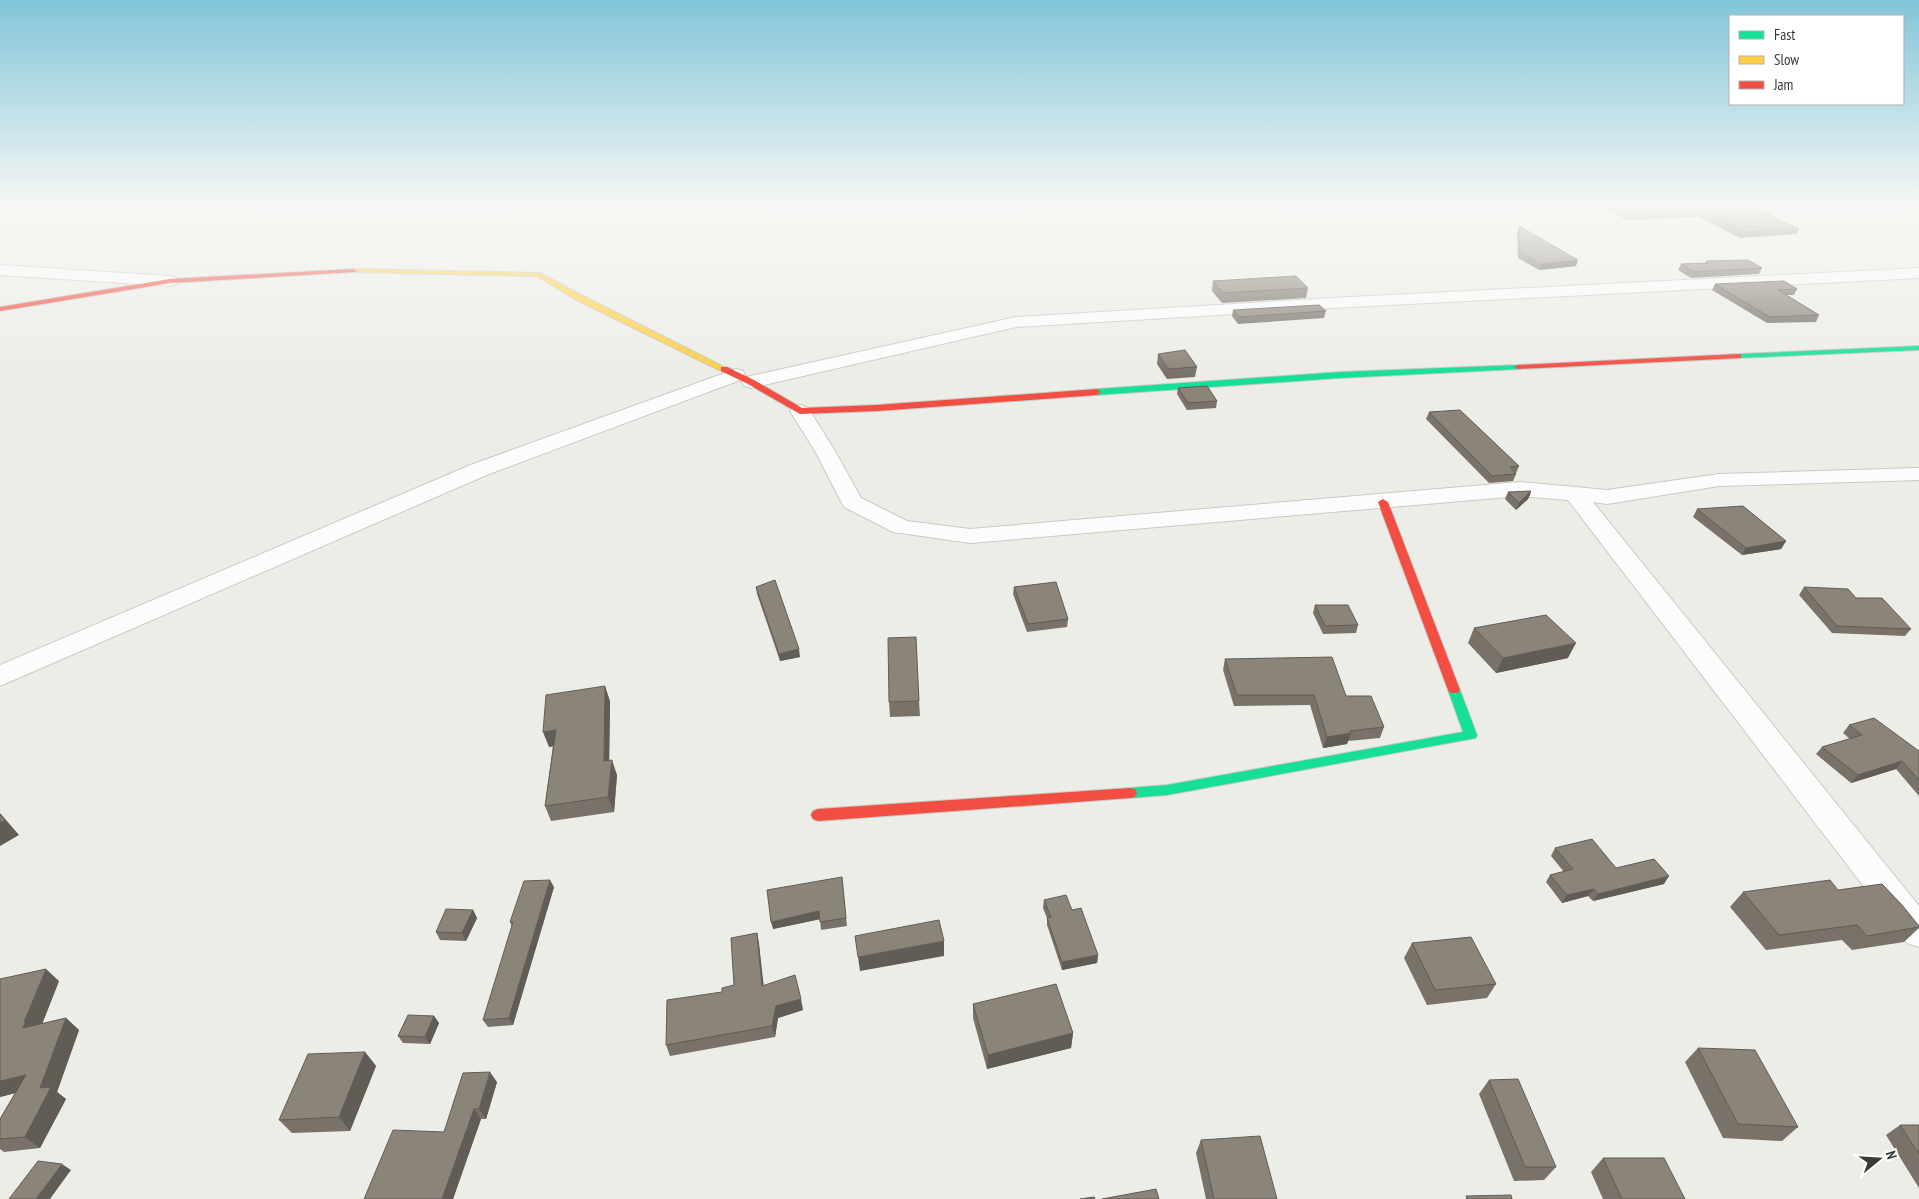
<svg xmlns="http://www.w3.org/2000/svg" width="1919" height="1199" font-family="'PT Sans Narrow',sans-serif">
<rect width="100%" height="100%" fill="#edede8"/>
<g fill="none" stroke-linecap="round" stroke-linejoin="round">
<defs>
<path id="street" d="M0,265L170,276L176,278L178,281L176,284L170,286L0,275Z
M1919,268V278L1350,307L1016,327L751,388L744,386L742,382L744,378L751,376L1016,317L1350,297Z
M736,369L743,371L745,375L743,379L489,474L0,686V665L473,464Z
M800,405L807,407L810,411L835,451L861,498L907,521L970,529L1520,482L1607,490L1719,474L1919,468V480L1719,486L1607,504L1593,502L1919,906V947L1907,943L1568,500L1520,496L970,543L893,532L844,507L815,451L790,411L793,407Z"/>
<path id="fast" d="M1919,346V350L1738,358L1734,356L1738,354Z
M1518,365H1521V369L1340,378L1097,395L1093,392L1097,389L1340,372Z
M1454,686L1458,687L1460,690L1477,735L1476,738L1167,795L1130,798L1125,797L1123,793L1125,789L1130,788L1167,785L1463,732L1448,690L1450,687Z"/>
<path id="slow" d="M353,269L540,273L579,294L728,369L727,371H721L573,298L537,276L351,272L349,271Z"/>
<path id="jam" d="M353,269L357,271L355,272L170,283L0,311V307L170,279Z
M1738,354H1741V358L1518,369L1514,367L1518,365Z
M721,367H727L754,380L802,408L877,405L1097,389L1101,392L1097,395L877,411L800,414L748,384L721,371Z
M1383,499L1388,502L1460,690L1458,693H1450L1448,690L1378,502Z
M1130,788L1135,789L1137,793L1135,797L1130,798L818,821L813,819L811,815L813,811L818,809Z"/>
</defs>
<use href="#street" stroke="#c9c9c5" stroke-width="2"/>
<use href="#fast" stroke="#c9c9c5" stroke-width="2"/>
<use href="#slow" stroke="#c9c9c5" stroke-width="2"/>
<use href="#jam" stroke="#c9c9c5" stroke-width="2"/>
<use href="#street" fill="#fcfcfc" fill-rule="evenodd"/>
<use href="#fast" fill="#16e098" fill-rule="evenodd"/>
<use href="#slow" fill="#ffcf43" fill-rule="evenodd"/>
<use href="#jam" fill="#f24e42" fill-rule="evenodd"/>
</g>
<path fill="#787268" d="M1602,206H1752L1799,229L1797,234L1740,238L1699,217L1627,220Z
M1519,226L1576,266L1539,270L1518,258L1517,232Z
M1706,261L1762,268L1759,274L1691,278L1678,270L1681,264L1706,263Z
M1213,281L1308,288L1306,298L1222,303L1212,291Z
M1715,284L1797,289L1794,295H1787L1819,315L1816,322L1767,323L1712,290Z
M1233,310L1326,311L1324,318L1238,324L1232,316Z
M1158,354L1197,367L1195,377L1167,379L1157,364Z
M1178,388L1217,401L1216,408L1187,410L1177,394Z
M1429,412L1519,466L1516,473H1515L1516,474L1513,481L1489,483L1426,419Z
M1508,492H1531L1528,499L1516,510L1505,499Z
M1697,509L1786,541L1781,549L1742,555L1693,517Z
M756,587L800,657L780,661L757,594Z
M1014,587L1068,619L1067,627L1027,632L1013,594Z
M1804,587L1856,598L1911,629L1905,636L1832,633L1799,595Z
M1315,605L1358,625L1356,633L1323,634L1313,613Z
M1474,628L1568,658L1496,673L1468,643Z
M1225,659L1346,696L1384,727L1380,738L1348,741L1347,744L1323,748L1310,705L1234,706L1223,670Z
M610,701L609,760L617,775L614,812L551,821L545,806L553,746L549,747Z
M919,701L920,716L890,717L889,702Z
M1849,725L1919,751V796L1896,769L1851,783L1816,754L1822,747L1850,739L1843,733Z
M1555,848L1616,868L1664,884L1593,901L1588,896L1562,903L1546,882L1550,875L1564,872L1551,856Z
M842,877L847,926L821,930L820,919L773,929Z
M554,887L513,1025L488,1027L483,1020L512,927L510,922Z
M1838,890L1919,926V928L1904,942L1852,950L1842,940L1766,950L1730,907L1743,892Z
M1044,900L1072,910L1098,955L1097,963L1062,970L1047,925V918L1043,908Z
M473,910L477,918L466,941L440,940L436,932Z
M757,933L759,944L763,985L803,1010L778,1018L775,1037L670,1056L666,1045L722,992L734,985Z
M1412,943L1496,984L1487,998L1427,1005L1404,958Z
M59,981L42,1024L66,1018L79,1030L57,1092L66,1099L40,1148L4,1152L0,1149V1119L15,1093L0,1097Z
M973,1004L1073,1033L1071,1048L987,1069L973,1018Z
M434,1016L439,1023L430,1044L403,1043L398,1036Z
M1698,1048L1798,1127L1782,1141L1723,1138L1685,1062Z
M365,1052L376,1066L350,1131L292,1133L279,1120Z
M1489,1080L1556,1167L1544,1180L1514,1181L1479,1094Z
M497,1082L486,1119H481L453,1199H364L444,1132Z
M1900,1125H1919V1188L1886,1135Z
M1201,1140L1277,1199H1206L1196,1153Z
M1603,1158L1685,1199H1603L1591,1172Z"/>
<path fill="#615c55" d="M1578,260L1576,266L1539,270L1541,264Z
M1531,492L1528,499L1516,510L1519,503Z
M1786,541L1781,549L1742,555L1746,548Z
M1576,643L1568,658L1496,673L1503,658Z
M799,649L800,657L780,661L779,654Z
M605,686L610,701L609,776L604,761Z
M556,730L561,745L549,747L543,732Z
M1351,733L1347,744L1323,748L1327,737Z
M612,760L617,775L614,812L608,797Z
M1902,761L1896,769L1851,783L1858,775Z
M0,813L19,835L0,846Z
M1669,876L1664,884L1593,901L1598,894Z
M550,880L554,887L513,1025L509,1018Z
M1594,889L1588,896L1562,903L1567,895Z
M473,910L477,918L466,941L462,933Z
M819,911L821,919L773,929L771,922Z
M757,933L759,944L765,997L762,986Z
M944,941V956L860,971L858,957Z
M1098,955L1097,963L1062,970V962Z
M46,969L59,981L39,1032L23,1028L24,1022Z
M801,999L803,1010L778,1018L775,1037L772,1026L776,1006Z
M434,1016L439,1023L430,1044L425,1037Z
M66,1018L79,1030L57,1092L66,1099L40,1148L25,1137L40,1088Z
M1073,1033L1071,1048L987,1069L988,1055Z
M365,1052L376,1066L350,1131L339,1117Z
M490,1072L497,1082L486,1119L479,1109Z
M26,1075L40,1087L0,1097V1081Z
M474,1109L481,1119L453,1199H442Z
M62,1164L71,1170L50,1199H36Z"/>
<path fill="#8b8479" stroke="#615c55" d="M1614,206H1752L1799,229L1742,232L1702,211L1629,215Z
M1519,226L1578,260L1541,264L1520,252Z
M1748,260L1762,268L1694,272L1681,264L1709,263L1706,261Z
M1296,276L1308,288L1223,293L1213,281Z
M1784,281L1797,289L1778,290L1819,315L1770,317L1715,284Z
M1319,305L1326,311L1240,317L1233,310Z
M1185,350L1197,367L1168,369L1158,354Z
M1207,386L1217,401L1188,403L1178,388Z
M1460,410L1519,466L1510,467L1516,474L1492,476L1429,412Z
M1531,491L1519,503L1508,492Z
M1743,506L1786,541L1746,548L1697,509Z
M775,580L799,649L779,654L756,587Z
M1056,582L1068,619L1028,624L1014,587Z
M1804,587L1848,589L1856,598H1882L1911,629L1837,626Z
M1315,605H1348L1358,625L1325,626Z
M1546,615L1576,643L1503,658L1474,628Z
M916,637L919,701L889,702L888,638Z
M1332,657L1346,696H1371L1384,727L1350,731L1351,733L1327,737L1314,695H1237L1225,659Z
M605,686L604,761L612,760L608,797L545,806L556,730L543,732L546,695Z
M1874,718L1919,751V780L1902,761L1858,775L1822,747L1862,735L1849,725Z
M0,814L5,820L0,823Z
M1592,839L1616,868L1654,859L1669,876L1598,894L1594,889L1567,895L1550,875L1573,869L1555,848Z
M842,877L846,918L820,922L819,911L771,922L767,890Z
M550,880L509,1018L483,1020L513,922H510L524,881Z
M1830,880L1838,890L1882,884L1902,905L1919,926V927L1867,936L1857,925L1779,935L1743,892Z
M1066,895L1072,910L1081,908L1098,955L1062,962L1047,918L1051,917L1044,900Z
M446,909L473,910L462,933L436,932Z
M939,920L944,941L858,957L855,936Z
M757,933L762,986L795,975L801,999L776,1006L772,1026L666,1045L667,1000L722,992V988L734,985L731,938Z
M1471,937L1496,984L1435,990L1412,943Z
M46,969L24,1022L26,1021L23,1028L66,1018L40,1088L51,1087L25,1137L0,1139V1119L26,1075L0,1081V979Z
M1056,984L1073,1033L988,1055L973,1004Z
M408,1015L434,1016L425,1037L398,1036Z
M1698,1048L1755,1050L1798,1127L1738,1124Z
M365,1052L339,1117L279,1120L308,1054Z
M490,1072L479,1109H474L442,1199H364L393,1130L444,1132L463,1073Z
M1518,1079L1556,1167H1525L1489,1080Z
M1900,1125H1919V1154Z
M1260,1136L1277,1199H1214L1201,1140Z
M1603,1158H1664L1685,1199H1622Z
M38,1161L62,1164L36,1199H9Z
M1156,1189L1159,1199H1102Z
M1511,1195L1512,1199H1467L1466,1196Z
M1094,1197L1095,1199H1080Z"/>
<linearGradient id="sky" x2="0" y2="1"><stop stop-color="#81c5d8"/><stop offset="0.55" stop-color="#f7f7f5"/><stop offset="1" stop-color="#f7f7f5" stop-opacity="0"/></linearGradient>
<rect width="1919" height="374" fill="url(#sky)"/>
<rect x="1729" y="15" width="175" height="90" fill="#ffffff" stroke="#b0b0af"/>
<rect x="1739" y="31" width="25" height="8" fill="#16e098" stroke="#b0b0af"/>
<text x="1774" y="40" font-size="15" fill="#393936">Fast</text>
<rect x="1739" y="56" width="25" height="8" fill="#ffcf43" stroke="#b0b0af"/>
<text x="1774" y="65" font-size="15" fill="#393936">Slow</text>
<rect x="1739" y="81" width="25" height="8" fill="#f24e42" stroke="#b0b0af"/>
<text x="1774" y="90" font-size="15" fill="#393936">Jam</text>
<g transform="translate(1879 1159) rotate(72)" stroke="#ffffff" stroke-width="4" paint-order="stroke">
<path d="M0-4L9 19L0 12L-9 19Z" fill="#393936"/>
<text y="-8" font-size="14" font-weight="bold" text-anchor="middle" fill="#393936">N</text>
</g>
</svg>
